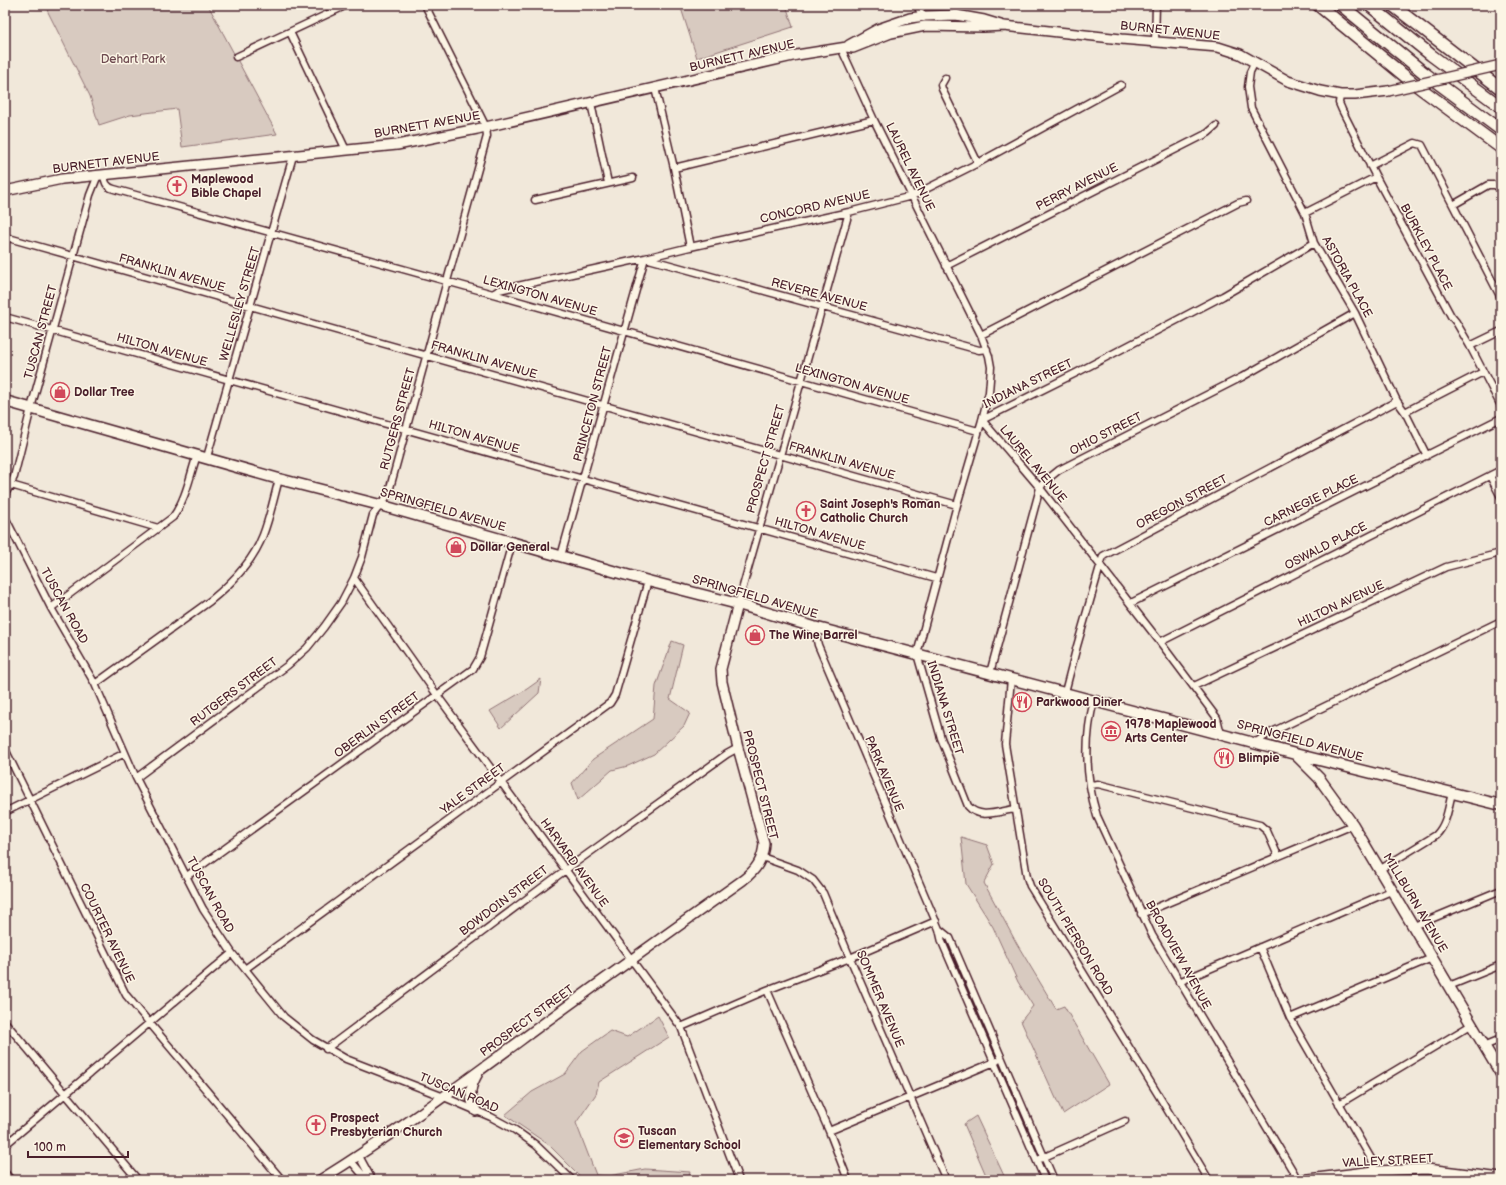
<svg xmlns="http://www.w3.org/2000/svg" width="1506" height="1185" font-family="'Balsamiq Sans',sans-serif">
<rect width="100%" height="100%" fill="#f1e8da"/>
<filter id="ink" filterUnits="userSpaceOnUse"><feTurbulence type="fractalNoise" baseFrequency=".025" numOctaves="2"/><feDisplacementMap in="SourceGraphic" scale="8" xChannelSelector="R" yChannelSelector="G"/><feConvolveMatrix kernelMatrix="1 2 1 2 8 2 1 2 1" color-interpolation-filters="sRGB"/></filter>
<g filter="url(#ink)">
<path fill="#d8cac0" stroke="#917476" d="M57,5H208L277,134L182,147L177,109L130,115L99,125L90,96L47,10Z
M680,5H786L793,27L697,58Z
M672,641L683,645L670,699L690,713L684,726L654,754L628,766L612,770L578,800L572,783L593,759L653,719L656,686Z
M541,679L539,693L501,728L490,711L527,689Z
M961,837L987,845L994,864L984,883L1017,944L1056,1009L1064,1006L1109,1084L1063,1114L1021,1021L1033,1006L1018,982L993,927L966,884Z
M658,1016L669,1037L599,1082L596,1094L576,1123L596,1175L609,1176L645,1169L690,1172L688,1180H584L549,1145L505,1115L532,1092L565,1074L582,1051L610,1031L627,1037Z
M976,1116L1006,1180H988L964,1124Z"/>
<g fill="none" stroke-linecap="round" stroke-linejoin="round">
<defs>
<path id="street" d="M917,5L923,18
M955,5L956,15
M290,32L346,150
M1155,42L1156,5
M841,48L874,120L981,335L989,356L991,367L989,392L982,420L957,505L917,654L941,738L968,806C980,820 999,811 1015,809
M236,57L347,5
M1255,62L1250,72L1248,87L1251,108L1305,213L1314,243L1355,313L1397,401L1405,412L1427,456
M945,78L941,85L942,89L978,163
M655,88L674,168L690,247
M1340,95L1339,103L1342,110L1376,177L1451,316L1456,322L1470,346L1501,406
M591,103L608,183
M1370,166L1415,143L1422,145L1501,298
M674,168L874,120
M104,175C105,182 106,187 114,189L493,294L978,431
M535,200L633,178
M1453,205L1488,185H1495L1501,189
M1305,213L1376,177
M5,237L957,505
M946,266L1208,133L1216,126
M493,294L499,290L645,258L690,247L849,212L912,196L978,163L1121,85
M5,317L936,578
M981,335L1238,203L1246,201
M1470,346L1501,331
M1493,391L1501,387
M1405,412L1483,372
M982,420L1040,488L1160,642L1217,718L1221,734
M982,420L1076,373L1223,296L1314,243
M207,457L293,156
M1490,476L1501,497
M11,485L158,528
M5,495L14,477L31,408L90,195L98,175
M5,517L51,608L95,684L136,778L203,909L232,953L284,1017L313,1040L346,1059L444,1097L491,1117L515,1130L536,1145L572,1180
M561,556L645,258L979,350L987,349
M354,578L437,695L681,1027L739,1180
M1131,603L1501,418
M738,604L849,212
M51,608L173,517C186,499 190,476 197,455
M814,627L818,645L939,929L942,942L1045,1180
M1160,642L1501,470
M990,673L1040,488L1044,482L1059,470L1242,377L1355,313
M1011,679L1005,744L1027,877L1030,886L1162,1101L1209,1180
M95,684L210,601C232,583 253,562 263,535C270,517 274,497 279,479
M1194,686L1446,567L1501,553
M1065,692L1077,646L1103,556L1397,401
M1094,700C1084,740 1085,777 1097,816L1152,935L1294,1173L1297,1180
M1255,743L1268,734L1501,621
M5,749L126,995L282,1180
M136,778L288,665L307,648L324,627L341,603L354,578L362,557L373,515L388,495L487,136L486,127L425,5
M1090,785L1098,784L1260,825L1267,831L1278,856
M5,812L125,753
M762,857L798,870L813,880L823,893L850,958L946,1180
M1379,870L1436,835C1447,824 1448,808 1452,793
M187,876L473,669L480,657L512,543
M1141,914L1353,825
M1414,926L1501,890
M939,929L950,938L1054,1180
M1260,947L1290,1018L1373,1162L1375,1171
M245,969L610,703L615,695L648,581
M1179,982L1391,891
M1449,986L1501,965
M767,990L829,1131L848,1180
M1290,1018L1432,958
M5,1022L138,1180
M681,1027L767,990L850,958L936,921
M1484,1046L1501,1039
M326,1049L568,868L727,754L738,748
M1339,1104L1471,1025
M829,1131L997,1061
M5,1145L232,953
M359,1156L372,1180
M1040,1159L1125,1121
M351,1161L367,1180
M5,1173L11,1180"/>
<path id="secondary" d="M849,45L878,29L910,18L925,16L956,15L984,20L1004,26L1121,39L1218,47L1240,54L1288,81L1320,91L1340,95H1355L1388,91
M5,191L62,179L397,145L477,129L797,55L847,47L853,48L891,33L925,26L983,27L1004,26
M476,1111C468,1095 470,1087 478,1073
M320,1180C396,1133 468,1079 540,1026C607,977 675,928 743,880C756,870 763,860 764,843L738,748L722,682L721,669L738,604
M1300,1180L1375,1171L1427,1169L1501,1178"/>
<path id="primary" d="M5,401L279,479L380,505L648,581L738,604L814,627L1295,754L1501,805
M1295,754L1319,778L1353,825L1501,1074"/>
<path id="highway" d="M1318,5L1412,82L1501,148
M1341,5L1423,72L1501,130
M1369,5L1431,55L1501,107
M1392,5L1501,89"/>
</defs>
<use href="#street" stroke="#4a1f2b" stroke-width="9"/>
<use href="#secondary" stroke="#4a1f2b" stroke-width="12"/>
<use href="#primary" stroke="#4a1f2b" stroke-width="13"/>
<use href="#highway" stroke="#4a1f2b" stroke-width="14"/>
<use href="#street" stroke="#fcf5e5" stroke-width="6"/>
<use href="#secondary" stroke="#fcf5e5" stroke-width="9"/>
<use href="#primary" stroke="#fcf5e5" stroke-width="10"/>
<use href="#highway" stroke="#fcf5e5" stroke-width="11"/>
<defs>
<path id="secondary-bridge" d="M1388,91L1501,65"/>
</defs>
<use href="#secondary-bridge" stroke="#4a1f2b" stroke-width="12" stroke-linecap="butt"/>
<use href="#secondary-bridge" stroke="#fcf5e5" stroke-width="9"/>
</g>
</g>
<defs>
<symbol id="church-ring" viewBox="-11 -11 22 22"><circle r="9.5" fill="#fcf5e5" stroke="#d1495b" stroke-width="1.5"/><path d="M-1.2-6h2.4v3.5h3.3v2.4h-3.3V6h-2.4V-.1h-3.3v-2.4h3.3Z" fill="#d1495b"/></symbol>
<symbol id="shop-ring" viewBox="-11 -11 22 22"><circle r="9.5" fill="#fcf5e5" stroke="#d1495b" stroke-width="1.5"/><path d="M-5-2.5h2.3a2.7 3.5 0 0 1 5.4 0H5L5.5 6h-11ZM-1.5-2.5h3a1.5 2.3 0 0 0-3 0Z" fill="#d1495b"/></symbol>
<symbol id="restaurant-ring" viewBox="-11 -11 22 22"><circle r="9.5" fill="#fcf5e5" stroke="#d1495b" stroke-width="1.5"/><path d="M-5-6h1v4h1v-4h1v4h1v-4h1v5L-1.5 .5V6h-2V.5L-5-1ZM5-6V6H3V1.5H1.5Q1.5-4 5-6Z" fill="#d1495b"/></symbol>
<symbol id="museum-ring" viewBox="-11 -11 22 22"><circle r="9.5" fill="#fcf5e5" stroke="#d1495b" stroke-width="1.5"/><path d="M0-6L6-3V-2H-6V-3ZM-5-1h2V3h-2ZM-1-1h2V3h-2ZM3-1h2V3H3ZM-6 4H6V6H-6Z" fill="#d1495b"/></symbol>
<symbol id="school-ring" viewBox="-11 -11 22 22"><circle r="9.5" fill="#fcf5e5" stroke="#d1495b" stroke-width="1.5"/><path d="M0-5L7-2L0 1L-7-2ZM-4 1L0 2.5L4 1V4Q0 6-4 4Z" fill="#d1495b"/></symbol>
</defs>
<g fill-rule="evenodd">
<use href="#church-ring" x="166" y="175" width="22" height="22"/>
<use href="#shop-ring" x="49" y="381" width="22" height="22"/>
<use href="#church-ring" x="795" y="500" width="22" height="22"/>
<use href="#shop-ring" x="445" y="536" width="22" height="22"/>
<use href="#shop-ring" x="744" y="624" width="22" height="22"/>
<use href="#restaurant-ring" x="1011" y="691" width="22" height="22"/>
<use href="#museum-ring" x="1100" y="720" width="22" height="22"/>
<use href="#restaurant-ring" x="1213" y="747" width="22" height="22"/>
<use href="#church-ring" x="305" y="1114" width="22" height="22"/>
<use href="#school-ring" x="613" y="1127" width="22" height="22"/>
</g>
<g text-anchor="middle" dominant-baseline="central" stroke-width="3" stroke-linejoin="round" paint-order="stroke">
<g font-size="12" fill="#4a1f2b" stroke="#fcf5e5">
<text transform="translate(1170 31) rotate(6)">BURNET AVENUE</text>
<text transform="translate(742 56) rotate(-13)">BURNETT AVENUE</text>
<text transform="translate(427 125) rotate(-10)">BURNETT AVENUE</text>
<text transform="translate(106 163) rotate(-7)">BURNETT AVENUE</text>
<text transform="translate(910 167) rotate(64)">LAUREL AVENUE</text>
<text transform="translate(1077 187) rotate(-27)">PERRY AVENUE</text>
<text transform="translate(815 207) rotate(-13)">CONCORD AVENUE</text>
<text transform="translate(1426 247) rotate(62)">BURKLEY PLACE</text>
<text transform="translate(172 273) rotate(16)">FRANKLIN AVENUE</text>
<text transform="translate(1347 277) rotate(61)">ASTORIA PLACE</text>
<text transform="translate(819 295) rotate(15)">REVERE AVENUE</text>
<text transform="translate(540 296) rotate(16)">LEXINGTON AVENUE</text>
<text transform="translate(240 304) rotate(-74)">WELLESLEY STREET</text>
<text transform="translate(41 332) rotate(-75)">TUSCAN STREET</text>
<text transform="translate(162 350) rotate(16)">HILTON AVENUE</text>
<text transform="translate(484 360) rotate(16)">FRANKLIN AVENUE</text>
<text transform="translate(852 384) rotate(16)">LEXINGTON AVENUE</text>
<text transform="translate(1028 384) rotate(-26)">INDIANA STREET</text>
<text transform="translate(593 404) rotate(-75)">PRINCETON STREET</text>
<text transform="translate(398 419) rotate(-75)">RUTGERS STREET</text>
<text transform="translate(1106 434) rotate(-27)">OHIO STREET</text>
<text transform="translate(474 437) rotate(16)">HILTON AVENUE</text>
<text transform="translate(766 459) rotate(-74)">PROSPECT STREET</text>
<text transform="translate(842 461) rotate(16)">FRANKLIN AVENUE</text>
<text transform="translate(1033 464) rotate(50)">LAUREL AVENUE</text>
<text transform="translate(1311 501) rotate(-26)">CARNEGIE PLACE</text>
<text transform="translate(1182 502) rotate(-28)">OREGON STREET</text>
<text transform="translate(443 510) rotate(16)">SPRINGFIELD AVENUE</text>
<text transform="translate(820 534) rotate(16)">HILTON AVENUE</text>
<text transform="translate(1326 546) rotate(-27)">OSWALD PLACE</text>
<text transform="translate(755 597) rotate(16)">SPRINGFIELD AVENUE</text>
<text transform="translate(1341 604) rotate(-25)">HILTON AVENUE</text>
<text transform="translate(64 606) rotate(61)">TUSCAN ROAD</text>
<text transform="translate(234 692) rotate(-37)">RUTGERS STREET</text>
<text transform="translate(945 708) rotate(73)">INDIANA STREET</text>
<text transform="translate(377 725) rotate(-36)">OBERLIN STREET</text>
<text transform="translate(1300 741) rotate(15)">SPRINGFIELD AVENUE</text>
<text transform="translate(884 774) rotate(67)">PARK AVENUE</text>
<text transform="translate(760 785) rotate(76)">PROSPECT STREET</text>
<text transform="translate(473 789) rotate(-36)">YALE STREET</text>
<text transform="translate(574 863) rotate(54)">HARVARD AVENUE</text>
<text transform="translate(210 895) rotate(61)">TUSCAN ROAD</text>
<text transform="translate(504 901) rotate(-37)">BOWDOIN STREET</text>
<text transform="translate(1415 903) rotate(59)">MILLBURN AVENUE</text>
<text transform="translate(107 933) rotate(64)">COURTER AVENUE</text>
<text transform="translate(1075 937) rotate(59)">SOUTH PIERSON ROAD</text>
<text transform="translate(1178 955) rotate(61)">BROADVIEW AVENUE</text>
<text transform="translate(880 999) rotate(67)">SOMMER AVENUE</text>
<text transform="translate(527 1021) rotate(-36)">PROSPECT STREET</text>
<text transform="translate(459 1093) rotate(23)">TUSCAN ROAD</text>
<text transform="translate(1388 1161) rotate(-3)">VALLEY STREET</text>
</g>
<g font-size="12" fill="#6e4a50" stroke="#fcf5e5">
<text x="133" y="59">Dehart Park</text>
</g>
<g font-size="12" font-weight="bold" fill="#4a1f2b" stroke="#fcf5e5" text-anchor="start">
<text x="191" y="179">Maplewood<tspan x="191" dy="14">Bible Chapel</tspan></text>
<text x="74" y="392">Dollar Tree</text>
<text x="820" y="504">Saint Joseph's Roman<tspan x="820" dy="14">Catholic Church</tspan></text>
<text x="470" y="547">Dollar General</text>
<text x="769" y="635">The Wine Barrel</text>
<text x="1036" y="702">Parkwood Diner</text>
<text x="1125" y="724">1978 Maplewood<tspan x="1125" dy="14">Arts Center</tspan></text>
<text x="1238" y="758">Blimpie</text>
<text x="330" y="1118">Prospect<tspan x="330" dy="14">Presbyterian Church</tspan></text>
<text x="638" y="1131">Tuscan<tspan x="638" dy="14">Elementary School</tspan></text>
</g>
</g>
<rect width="1506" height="1185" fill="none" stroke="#fcf5e5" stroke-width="20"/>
<rect x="10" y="10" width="1486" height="1165" fill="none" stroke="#4a1f2b" stroke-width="1.5" filter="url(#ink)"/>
<path d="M28 1151v6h100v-6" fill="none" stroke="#4a1f2b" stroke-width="2"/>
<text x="34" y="1151" font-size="12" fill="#4a1f2b" stroke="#fcf5e5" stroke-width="3" paint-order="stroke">100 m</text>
</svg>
